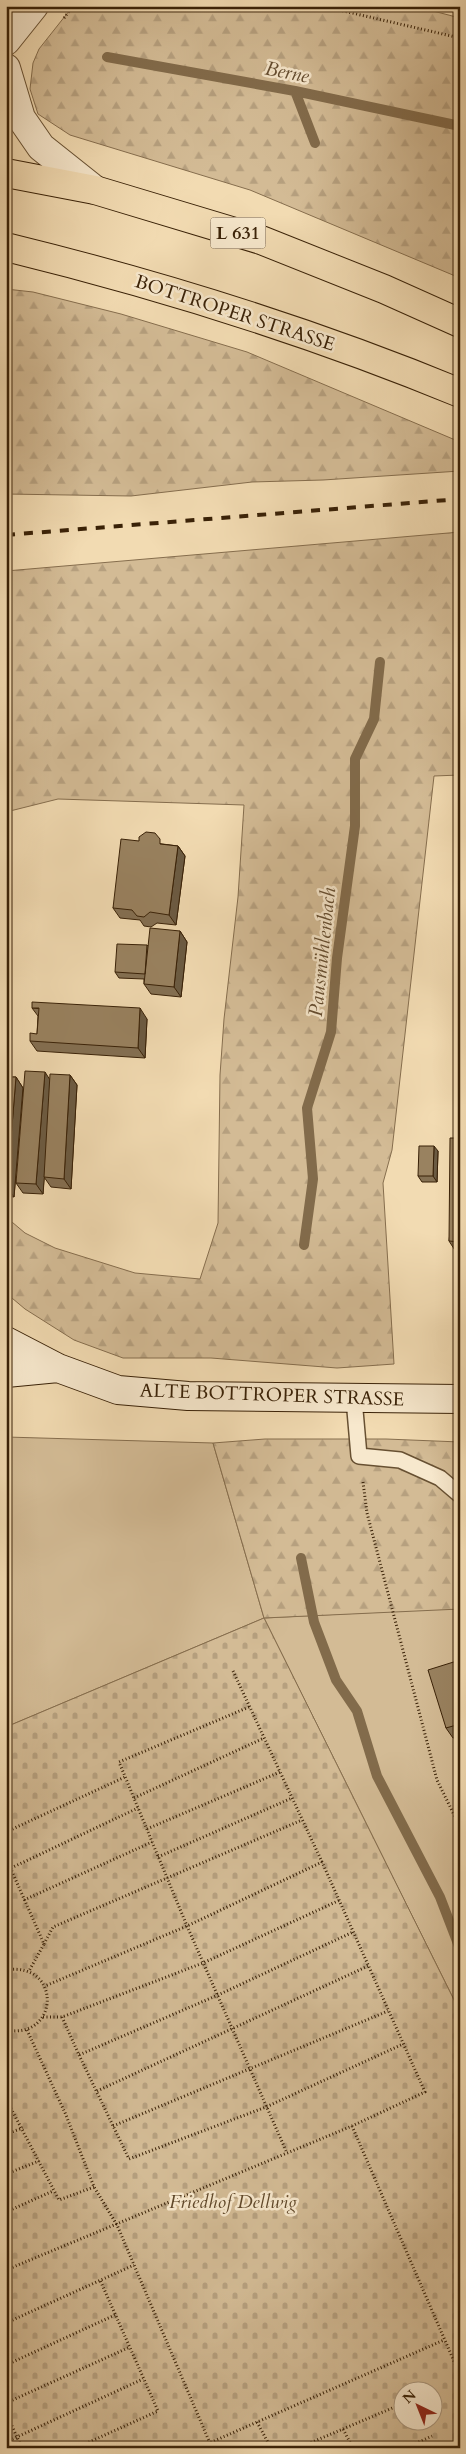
<svg xmlns="http://www.w3.org/2000/svg" width="466" height="2454" font-family="Cardo,serif">
<defs>
<pattern id="forest-firs" width="22" height="20" patternUnits="userSpaceOnUse" patternTransform="scale(1.25)"><rect width="22" height="20" fill="#d3bb95"/><path d="M5 1l3.5 6h-7zM16 11l3.5 6h-7z" fill="#b6a07f"/></pattern>
<pattern id="cemetery-stones" width="16" height="16" patternUnits="userSpaceOnUse" patternTransform="scale(1.25)"><rect width="16" height="16" fill="#d3bb95"/><path d="M2 7V4a2 2 0 0 1 4 0v3zM10 15v-3a2 2 0 0 1 4 0v3z" fill="#b6a07f"/></pattern>
</defs>
<rect width="100%" height="100%" fill="#f2dbb2"/>
<filter id="stains"><feTurbulence type="fractalNoise" baseFrequency=".004" numOctaves="4"/><feColorMatrix values="0 0 0 0 .2 0 0 0 0 .09 0 0 0 0 .02 0 0 0 .5 -.17"/></filter>
<radialGradient id="worn" r=".72"><stop offset=".6" stop-color="#630" stop-opacity="0"/><stop offset="1" stop-color="#630" stop-opacity=".3"/></radialGradient>
<path fill="#d3bb95" stroke="#866e4e" d="M6,1437L213,1443L264,1618L460,1608V2012L264,1618L6,1727Z"/>
<path fill="url(#forest-firs)" stroke="#866e4e" d="M73,6H414L460,18V278L250,190L70,135L38,114L30,89L33,63L39,49Z
M6,289L33,292L121,314L247,352L460,442V471L323,480L252,482L131,496L6,494Z
M460,532V775L434,776L392,1150L383,1183L394,1364L337,1368L211,1358H123L74,1340L25,1309L6,1293V1217L25,1233L55,1248L135,1273L200,1279L218,1223L220,1075L224,1019L238,897L244,805L58,799L6,812V571Z
M265,1439H386L460,1442V1609L264,1618L213,1443Z"/>
<path fill="url(#cemetery-stones)" stroke="#866e4e" fill-rule="evenodd" d="M264,1618L460,2012V2448H6V1727ZM404,2392H434V2422H404Z"/>
<g fill="none" stroke-linecap="round" stroke-linejoin="round">
<path stroke="#826b4b" stroke-width="10" d="M107,57L295,91L460,126
M295,91L315,143
M304,1245L313,1179L307,1108L331,1032L337,958L355,826V759L374,719L380,662
M301,1558L314,1622L336,1680L357,1711L377,1776L440,1897L460,1949"/>
<defs>
<path id="lane" d="M354,1399L359,1456L400,1460L440,1478L460,1495"/>
<path id="street" d="M6,41L34,6
M6,68L21,118L41,147L95,190"/>
<path id="secondary" d="M6,1341L58,1368L118,1390L188,1396L460,1399
M6,1373L58,1368"/>
<path id="primary" d="M6,173L95,190L261,240L384,289L460,323
M6,247C161,285 312,332 460,393"/>
</defs>
<use href="#lane" stroke="#675032" stroke-width="18"/>
<use href="#street" stroke="#675032" stroke-width="30"/>
<use href="#secondary" stroke="#392107" stroke-width="30"/>
<use href="#primary" stroke="#392107" stroke-width="30"/>
<path stroke="#392107" stroke-width="3" stroke-dasharray="1 2.5" stroke-linecap="butt" d="M322,6L460,38
M64,18L73,6
M363,1482L367,1513L437,1780L460,1827
M233,1671L322,1862
M249,1707L119,1762L187,1926L287,2153
M134,1798L264,1738
M147,1829L280,1772
M6,1832L125,1777
M158,1857L292,1798
M6,1858L44,1944L29,1971
M11,1868L138,1808
M24,1900L152,1842
M44,1944L53,1927L302,1820
M6,1970C62,1961 60,2040 6,2030
M43,2017H62L203,1963L340,1900
M62,2017L79,2055L218,1995L353,1932
M27,2030L66,2115L94,2187L117,2225L212,2448
M79,2055L129,2159L266,2107L403,2044
M97,2091L368,1966
M6,2099L59,2200L94,2187
M113,2126L388,2011
M352,2126L460,2375
M6,2134L23,2128
M6,2174L39,2161
M6,2212L53,2191
M6,2270L352,2126L425,2092L322,1862L187,1926L45,1986
M6,2323L134,2265
M6,2365L115,2315
M6,2403L130,2347
M6,2413L22,2448
M257,2422L271,2448
M343,2429L404,2403
M6,2442L143,2379
M76,2448L158,2411L100,2280
M198,2448L444,2340
M298,2448L343,2429L353,2448
M406,2448L432,2436"/>
<use href="#lane" stroke="#f7e8cd" stroke-width="15"/>
<use href="#street" stroke="#f7e8cd" stroke-width="28"/>
<use href="#secondary" stroke="#f7e8cd" stroke-width="28"/>
<use href="#primary" stroke="#f2dbb2" stroke-width="28"/>
<path stroke="#392107" stroke-width="4" stroke-dasharray="9 9" stroke-linecap="butt" d="M6,535L460,499"/>
</g>
<path fill="#847053" stroke="#392107" d="M139,841L178,846L185,856L176,925L157,923L151,927L144,926L140,920L120,918L113,908Z
M180,931L187,942L181,997L151,994L144,984V979L119,978L115,972L147,945L148,946Z
M32,1008L147,1019L145,1058L37,1051L30,1041L37,1034L38,1016Z
M70,1075L77,1085L71,1189L51,1187L44,1177L43,1194L23,1193L16,1183L50,1080Z
M6,1077H16L23,1088L14,1197L6,1196Z
M460,1138V1255H458L449,1241Z
M438,1151L437,1182H422L418,1176Z
M460,1660V1737L453,1738L446,1728Z"/>
<path fill="#6b5b43" stroke="#392107" d="M178,846L185,856L176,925L169,915Z
M180,931L187,942L181,997L174,987Z
M140,1008L147,1019L145,1058L138,1048Z
M45,1072L52,1083L43,1194L36,1184Z
M70,1075L77,1085L71,1189L64,1179Z
M16,1077L23,1088L14,1197L7,1187Z
M434,1146L438,1151L437,1182L433,1176Z"/>
<path fill="#998260" stroke="#392107" d="M146,832L155,833L160,839V844L178,846L169,915L150,912L144,917L137,916L132,910L113,908L121,839L139,841V837Z
M150,928L180,931L174,987L144,984Z
M117,944L147,945L145,974L115,972Z
M32,1002L140,1008L138,1048L30,1041V1033L37,1034L39,1008H32Z
M25,1071L45,1072L36,1184L16,1183Z
M50,1074L70,1075L64,1179L44,1177Z
M6,1077H16L7,1187H6Z
M450,1138H460V1242L449,1241Z
M419,1146H434L433,1176H418Z
M460,1660V1724L446,1728L428,1670Z"/>
<g text-anchor="middle" dominant-baseline="central" stroke-width="5" stroke-linejoin="round" paint-order="stroke">
<rect fill="#f7e8cd" stroke="#725d42" stroke-width="1" x="210.5" y="217.5" width="55" height="31" rx="4"/>
<g font-size="18" font-weight="bold" fill="#392107">
<text x="238" y="233">L 631</text>
</g>
<g font-size="19" fill="#392107" stroke="#f7e8cd">
<text transform="translate(235 313) rotate(18)">BOTTROPER STRASSE</text>
<text transform="translate(272 1395) rotate(2)">ALTE BOTTROPER STRASSE</text>
</g>
<g font-size="19" font-style="italic" fill="#60482a" stroke="#f7e8cd">
<text x="233" y="2202">Friedhof Dellwig</text>
</g>
<g font-size="20" font-style="italic" fill="#644c2f" stroke="#f7e8cd">
<text transform="translate(287 72) rotate(11)">Berne</text>
<text transform="translate(322 952) rotate(-84)">Pausmühlenbach</text>
</g>
</g>
<rect width="466" height="2454" fill="none" stroke="#f2dbb2" stroke-width="25"/>
<rect x="8" y="8" width="451" height="2439" fill="none" stroke="#392107" stroke-width="2.5"/>
<rect x="12" y="12" width="441" height="2429" fill="none" stroke="#392107"/>
<g transform="translate(418 2406) rotate(317)"><circle r="24" fill="#f7e8cd" stroke="#ab987e"/>
<path d="M0-4L9 19L0 12L-9 19Z" fill="#8f2418"/>
<text y="-8" font-size="14" font-weight="bold" text-anchor="middle" fill="#392107">N</text>
</g>
<rect width="100%" height="100%" filter="url(#stains)"/>
<rect width="100%" height="100%" fill="url(#worn)"/>
</svg>
